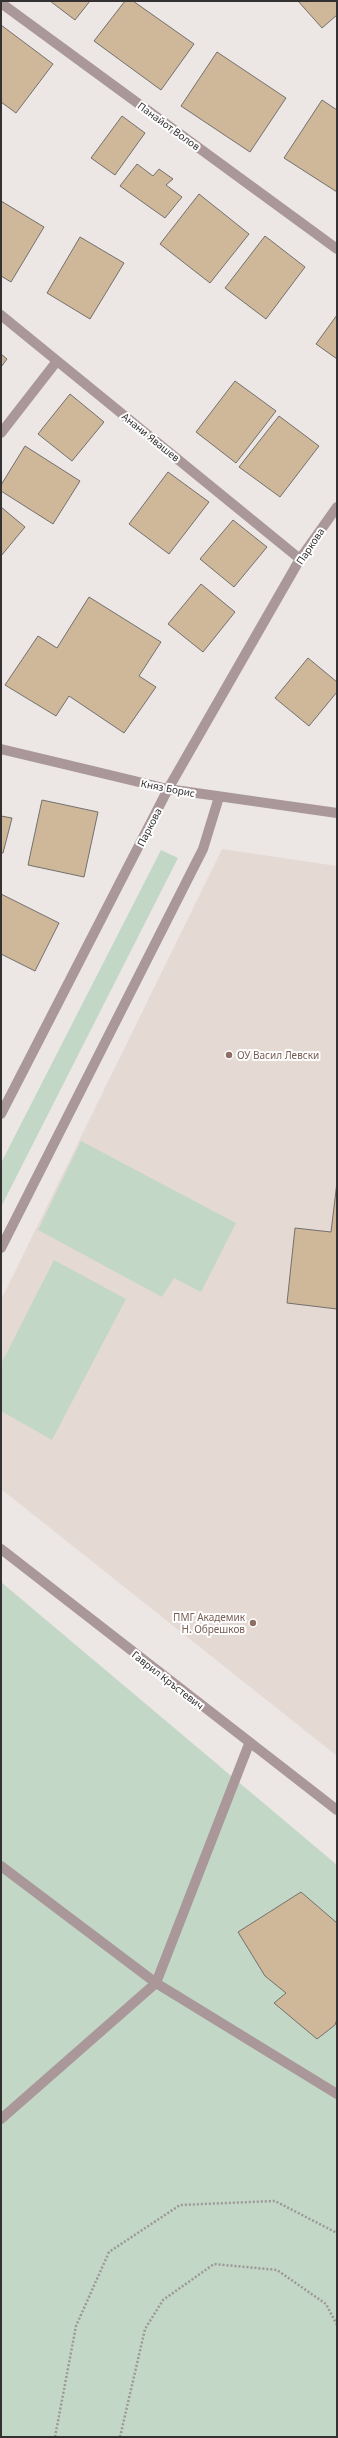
<svg xmlns="http://www.w3.org/2000/svg" width="338" height="2438" font-family="'Noto Sans',sans-serif">
<rect width="100%" height="100%" fill="#ece7e5"/>
<path fill="#e5d9d4" d="M222,849L337,866V1756L1,1489V1300Z"/>
<path fill="#c3d7c7" d="M161,850L178,858L1,1207V1163Z
M81,1141L236,1223L201,1292L174,1278L162,1297L38,1230Z
M54,1260L126,1299L52,1440L1,1411V1364Z
M1,1582L337,1865V2437H1Z"/>
<path fill="#cfb79a" stroke="#73706d" d="M50,1H90L75,20Z
M125,1H133L194,44L161,90L94,41Z
M298,1H337V15L322,28Z
M1,25L53,64L16,113L1,102Z
M217,52L286,98L250,152L181,106Z
M322,100L337,110V192L284,158Z
M122,116L145,133L115,175L91,158Z
M137,164L153,176L159,169L173,179L166,185L182,197L165,218L120,186Z
M199,194L249,234L210,283L160,244Z
M1,201L44,227L11,282L1,276Z
M265,236L305,267L266,319L225,288Z
M80,237L124,263L90,319L47,293Z
M337,315V359L316,344Z
M1,354L7,359L1,367Z
M235,381L276,411L236,463L196,432Z
M70,394L104,422L72,461L38,434Z
M279,416L319,446L280,497L239,467Z
M25,446L80,481L53,524L1,491V485Z
M168,472L209,502L169,554L129,524Z
M1,507L25,527L1,556Z
M233,520L267,547L234,587L200,559Z
M201,584L235,612L203,652L168,624Z
M89,597L161,642L139,676L156,687L124,733L69,696L56,716L5,685L38,636L57,648Z
M308,658L337,682V692L309,726L275,698Z
M42,800L98,812L84,877L28,865Z
M1,816L12,818L3,853H1Z
M1,894L59,923L35,971L1,954Z
M337,1182V1309L287,1303L295,1228L331,1232Z
M301,1892L337,1923V2019L335,2025L317,2039L274,2003L286,1993L265,1976L238,1932Z"/>
<g fill="none" stroke-linecap="round" stroke-linejoin="round">
<path stroke="#9c9897" stroke-width="2.5" stroke-dasharray="2 2" stroke-linecap="butt" d="M55,2437L76,2326L109,2252L180,2205L275,2201L337,2233
M120,2437L145,2329L163,2300L214,2264L277,2270L326,2304L337,2325"/>
<path stroke="#aa9799" stroke-width="10" d="M1,3L337,249
M1,315L300,559
M1,433L57,361
M1,749L168,789L337,813
M1,1114L168,789L300,559L337,507
M1,1248L203,849L219,797
M1,1549L337,1810
M1,1866L156,1983L337,2094
M1,2119L156,1983L249,1744"/>
</g>
<g fill="#8d6e63" stroke="#fff" stroke-width="1.5">
<circle cx="229" cy="1055" r="4"/>
<circle cx="253" cy="1623" r="4"/>
</g>
<g text-anchor="middle" dominant-baseline="central" stroke-width="4" stroke-linejoin="round" paint-order="stroke">
<g font-size="10" fill="#333131" stroke="#fff">
<text transform="translate(169 126) rotate(36)">Панайот Волов</text>
<text transform="translate(151 437) rotate(39)">Анани Явашев</text>
<text transform="translate(310 546) rotate(-56)">Паркова</text>
<text transform="translate(168 788) rotate(11)">Княз Борис</text>
<text transform="translate(149 827) rotate(-63)">Паркова</text>
<text transform="translate(168 1680) rotate(38)">Гаврил Кръстевич</text>
</g>
<g font-size="10" fill="#785e54" stroke="#fff" text-anchor="start">
<text x="237" y="1055">ОУ Васил Левски</text>
<text x="245" y="1617" text-anchor="end">ПМГ Академик<tspan x="245" dy="12">Н. Обрешков</tspan></text>
</g>
</g>
<rect width="338" height="2438" fill="none" stroke="#333131" stroke-width="4"/>
</svg>
